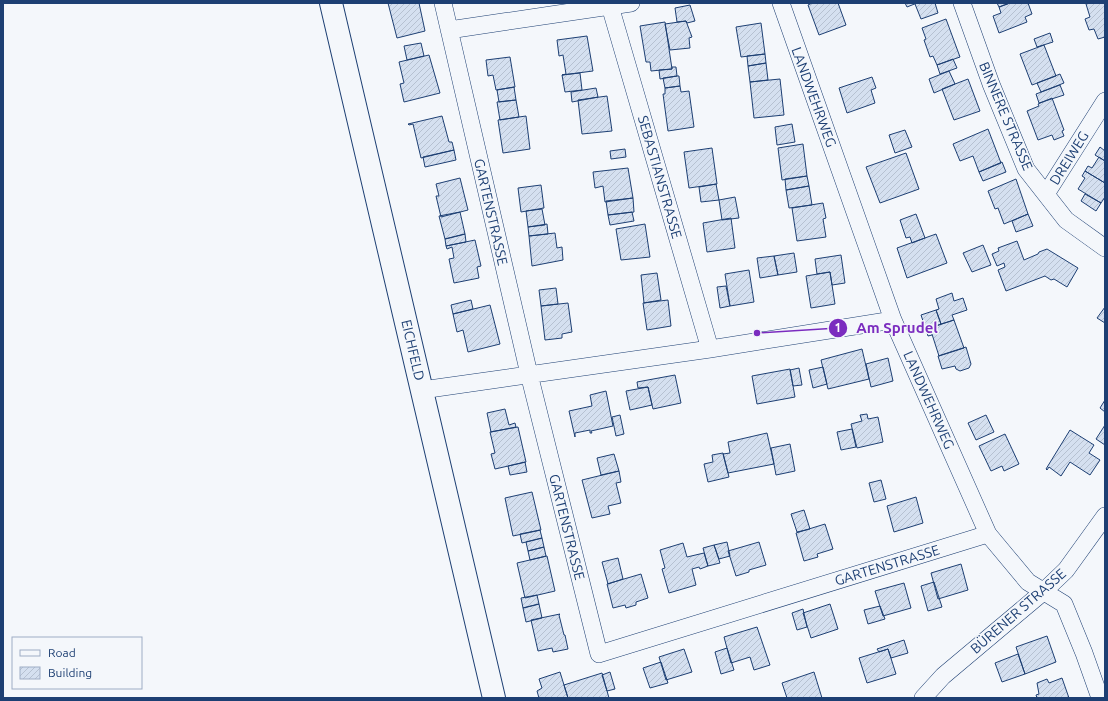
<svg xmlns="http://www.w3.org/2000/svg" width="1108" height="701" font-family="Ubuntu,sans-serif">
<defs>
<pattern id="building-hatch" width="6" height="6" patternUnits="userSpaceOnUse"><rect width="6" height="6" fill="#d5e0f0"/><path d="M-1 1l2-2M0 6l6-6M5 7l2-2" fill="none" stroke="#b6c1d1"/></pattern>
</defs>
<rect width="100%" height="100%" fill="#f4f7fb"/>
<path fill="url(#building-hatch)" stroke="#1d3f73" d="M388,3H419L425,31L397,38Z
M812,3H838L846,25L819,35L808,5Z
M905,3H917L907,7Z
M917,3H935L938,13L921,19L915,4Z
M997,3H1010L999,7Z
M1010,3H1028L1032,14L1025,17L1027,22L999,33L993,16L1001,13L999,7Z
M1089,3H1105V37L1098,39L1094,29L1089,30L1085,19L1090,17L1086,4Z
M690,5L695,21L687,23L686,21L677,22L675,8Z
M946,19L960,57L937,65L933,56L930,57L924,40L926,39L922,28Z
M686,21L692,37L689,38L690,48L670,50L665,24Z
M665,22L672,69L651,71L650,62H646L640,26Z
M761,23L765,54L741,57L736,27Z
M1050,33L1053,42L1037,47L1034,39Z
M587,36L593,71L562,75L566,74L563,55L559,56L557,40Z
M421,43L424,56L407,60L404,46Z
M1044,45L1056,76L1032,85L1020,54Z
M765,54L766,63L748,66L747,56Z
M429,55L440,93L404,102L400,84L404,83L399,62Z
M510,57L515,87L496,90L493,75L488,76L486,60Z
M953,59L957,68L940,74L937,65Z
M766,63L768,80L750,82L748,66Z
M672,67H676L677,76L660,79L659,70L672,69Z
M949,71L955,84L934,93L929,79Z
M580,73L582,90L565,92L562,75Z
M1060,74L1064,83L1041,92L1037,83Z
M677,76H679L680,86L665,88L663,78Z
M872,77L876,88L871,90L875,103L847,113L839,88Z
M780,79L784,115L754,118L750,82Z
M968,79L980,111L954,120L942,89Z
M1060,85L1064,95L1039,103L1036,94Z
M680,86L681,92L689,91L694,127L668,131L663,94H665V88Z
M514,87L516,100L499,102L497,90Z
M596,88L598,97L572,102L571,92Z
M607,96L612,131L582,134L578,100Z
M1052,98L1064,130L1062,131L1064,136L1054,140L1052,135L1038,140L1027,111L1039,106L1038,104Z
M516,100L519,117L500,120L497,102Z
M442,116L449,142H452L454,150L421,158L413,124L409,125L408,124Z
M526,116L530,149L503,153L498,120Z
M792,124L795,142L777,145L775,127Z
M988,129L1001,163L979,172L973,156L960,161L953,144Z
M905,130L912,147L895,153L889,135Z
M803,144L807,176L782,180L778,148Z
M1100,147L1105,151V161L1095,155Z
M712,148L717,184L689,188L684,152Z
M625,149L626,157L611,159L610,151Z
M454,150L456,160L425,167L423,157Z
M906,153L919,189L880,203L866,167Z
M1099,157L1105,161V183L1085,171L1088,166L1092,168Z
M1002,162L1006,172L983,181L979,172Z
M628,168L633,198L605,202L603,186L595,188L593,172Z
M1085,171L1105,183V197L1101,203L1078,189L1085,178L1082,176Z
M807,176L809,186L786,190L785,179Z
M460,178L468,210L441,217L436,196H439L436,184Z
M1016,179L1028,214L1004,224L998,208L995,209L988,191Z
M716,184L719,200L701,202L699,187Z
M541,185L544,208L521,212L518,188Z
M809,186L812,205L789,208L786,190Z
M1085,194L1101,203L1096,211L1081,201Z
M735,197L739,218L722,220L719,200Z
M633,198L634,212L608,215L606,201Z
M823,203L826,218L823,219L826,237L797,241L792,208Z
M542,209L545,225L528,227L526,211Z
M460,212L465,234L445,239L439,216Z
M632,212L634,221L610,225L608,215Z
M916,214L925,238L912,243L910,237L906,238L900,220Z
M1028,214L1033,226L1016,232L1012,221Z
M731,218L735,248L707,252L703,223Z
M547,224L548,234L529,236L528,227Z
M645,224L650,257L621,260L616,229Z
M555,233L557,248L562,247L563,260L532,266L529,236Z
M465,234L466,242L446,246L445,239Z
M936,234L947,263L907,278L897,248Z
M475,240L481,266L477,267L479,278L454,283L449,259L454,258L452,247L447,249L446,246Z
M1017,241L1024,260L1038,254L1039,252L1047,249L1078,268L1067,287L1054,279L1051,280L1045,276L1006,291L998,270L1005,267L1004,263L997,266L992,254L999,251L998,248Z
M983,245L991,265L972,272L963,253Z
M794,253L797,272L778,275L774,256Z
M841,255L845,283L832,285L830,272L817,274L815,259Z
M774,256L778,275L760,278L757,258Z
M749,270L754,302L730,306L725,274Z
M830,272L835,304L811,308L806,276Z
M657,273L661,300L644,303L641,275Z
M726,286L730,306L720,308L717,287Z
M556,288L558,304L541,306L539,290Z
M952,293L954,301L963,298L967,310L952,315L954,320L941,324L936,310L939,309L936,299Z
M471,300L473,309L453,314L451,305Z
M668,300L671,326L647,330L643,303Z
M568,303L572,332L562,334V338L545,340L541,306Z
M490,305L500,344L468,352L463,330L457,332L453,314Z
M1105,307V323L1097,318Z
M936,310L941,324L930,328L932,335L928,336L921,315Z
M954,320L964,348L939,356L930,328Z
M966,347L971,364L969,368L960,371L956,369L955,366L942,369L938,356Z
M862,349L869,379L828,389L821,360Z
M888,358L893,381L871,387L866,364Z
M823,367L827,384L813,388L809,370Z
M799,368L802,385L793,386L790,370Z
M790,369L795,397L757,404L752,376Z
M675,375L681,403L653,409L648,387L638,388L637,382Z
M648,387L652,405L630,410L626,391Z
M606,391L613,426L591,431L592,433H590V430L575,433V437L569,411L592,406L590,395Z
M1105,400V412L1100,408Z
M505,409L509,425L515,423L516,427L491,432L487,413Z
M867,414L868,419L878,417L883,442L857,448L851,424L862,421L860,415Z
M620,415L624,434L616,436L612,417Z
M986,415L994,432L976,440L968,423Z
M1105,425V445L1096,439Z
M518,427L526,462L495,469L491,454L495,453L490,432Z
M852,429L856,447L841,450L837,432Z
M1070,430L1094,445L1089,453L1100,460L1090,475L1070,462L1061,476L1049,467L1047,470L1046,469Z
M767,433L774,464L728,473L723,454L730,453L728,442Z
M1005,434L1019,464L1004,471L1002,466L991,471L979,446Z
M790,444L795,471L776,475L771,448Z
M723,453L729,477L708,482L704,464L713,462L712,455Z
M614,454L619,471L601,475L597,458Z
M525,462L527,472L510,475L508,466Z
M619,471L621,482L616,483L621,503L608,506L610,514L592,518L582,480Z
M881,480L886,499L874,502L869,483Z
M532,492L541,530L513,536L505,498Z
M916,497L923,523L894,532L887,506Z
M804,510L810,529L797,532L791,514Z
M825,524L833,549L817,554L818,557L804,561L796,533Z
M540,530L542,538L522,543L520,534Z
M542,538L544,547L528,551L526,542Z
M727,542L730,556L719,559L714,545Z
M759,542L766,565L749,570V572L736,576L728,551Z
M683,543L687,557L704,553L708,566L700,569L699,567L692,569L696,585L669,593L662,569L665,568L660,550Z
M714,545L720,563L708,566L703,548Z
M544,547L546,556L530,560L528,551Z
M547,556L555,591L525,598L517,563Z
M618,558L623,579L608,584L602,562Z
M961,564L968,590L938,599L931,573Z
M641,574L648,598L636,602V605L626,608L625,605L613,608L607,584Z
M934,582L942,607L928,611L921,586Z
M904,583L911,608L883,616L875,591Z
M537,595L539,604L523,608L521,598Z
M539,604L542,618L526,622L523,608Z
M830,604L838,629L811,638L803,613Z
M880,606L885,619L868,624L864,610Z
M803,609L807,627L797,630L792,613Z
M560,614L559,615L564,635H565L568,649L553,652L552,648L538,651L531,620Z
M757,627L770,665L754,670L750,657L731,663L724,637Z
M1047,636L1056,662L1025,674L1016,647Z
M904,640L908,653L891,658L888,649L879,652L877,649Z
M727,648L734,670L721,674L715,652Z
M684,649L692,672L666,680L659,657Z
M888,649L896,674L867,683L859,658Z
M1018,654L1025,674L1002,682L995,663Z
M661,662L668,683L650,688L643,668Z
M560,672L568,698H539L537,691L542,688L539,679Z
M610,672L615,689L607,691L602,675Z
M814,672L822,698H787L782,683Z
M602,673L609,698H568L564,685Z
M1062,678L1069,698H1037L1036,695L1039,694L1037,683L1047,679L1049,683Z"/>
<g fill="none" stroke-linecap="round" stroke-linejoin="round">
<defs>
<path id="street" d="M443,3L529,374L599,654L988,534
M781,3L893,320L988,534L1028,582L1064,604L1084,653L1100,698
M962,3L991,84L1026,169L1066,220L1105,248
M610,6L710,349
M449,30L631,3
M1046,194L1105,101
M422,390L710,349L893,320
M923,698L943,676L1043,592L1066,570L1105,516"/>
<path id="secondary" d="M331,3L494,698"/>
</defs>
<use href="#street" stroke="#1d3f73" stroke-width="18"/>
<use href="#secondary" stroke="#1d3f73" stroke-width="24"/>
<use href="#street" stroke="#f4f7fb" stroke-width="17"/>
<use href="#secondary" stroke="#f4f7fb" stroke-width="22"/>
</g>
<g text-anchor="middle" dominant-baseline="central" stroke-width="3" stroke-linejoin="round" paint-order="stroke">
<g font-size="14" fill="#1d3f73" stroke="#f4f7fb">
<text transform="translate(814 97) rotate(70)">LANDWEHRWEG</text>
<text transform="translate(1006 116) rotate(67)">BINNERE STRASSE</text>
<text transform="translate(1069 158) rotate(-58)">DREIWEG</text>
<text transform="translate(660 177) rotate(74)">SEBASTIANSTRASSE</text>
<text transform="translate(491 212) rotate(77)">GARTENSTRASSE</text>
<text transform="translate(413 350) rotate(77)">EICHFELD</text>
<text transform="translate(929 400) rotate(66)">LANDWEHRWEG</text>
<text transform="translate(567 527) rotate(76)">GARTENSTRASSE</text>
<text transform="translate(887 565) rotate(-17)">GARTENSTRASSE</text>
<text transform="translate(1018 611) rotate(-41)">BÜRENER STRASSE</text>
</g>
</g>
<path fill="none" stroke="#7b2cbf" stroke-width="1.5" d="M757 333L838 328"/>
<g fill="#7b2cbf" stroke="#f4f7fb" stroke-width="1.5">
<circle cx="757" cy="333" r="4"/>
<circle cx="838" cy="328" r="10"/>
</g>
<g font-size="12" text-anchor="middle" font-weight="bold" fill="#fff">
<text x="838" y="332">1</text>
</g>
<g font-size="15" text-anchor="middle" font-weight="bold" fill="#7b2cbf" stroke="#f4f7fb" stroke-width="3" stroke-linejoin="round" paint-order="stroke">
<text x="897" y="333">Am Sprudel</text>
</g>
<rect width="1108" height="701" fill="none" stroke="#1d3f73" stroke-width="8"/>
<rect x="12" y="637" width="130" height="52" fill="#f4f7fb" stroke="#9eadc5"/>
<rect x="20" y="650" width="20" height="6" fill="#f4f7fb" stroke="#9eadc5"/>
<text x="48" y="657" font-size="12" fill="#1d3f73">Road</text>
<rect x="20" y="667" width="20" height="12" fill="url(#building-hatch)" stroke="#9eadc5"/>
<text x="48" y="677" font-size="12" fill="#1d3f73">Building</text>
</svg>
